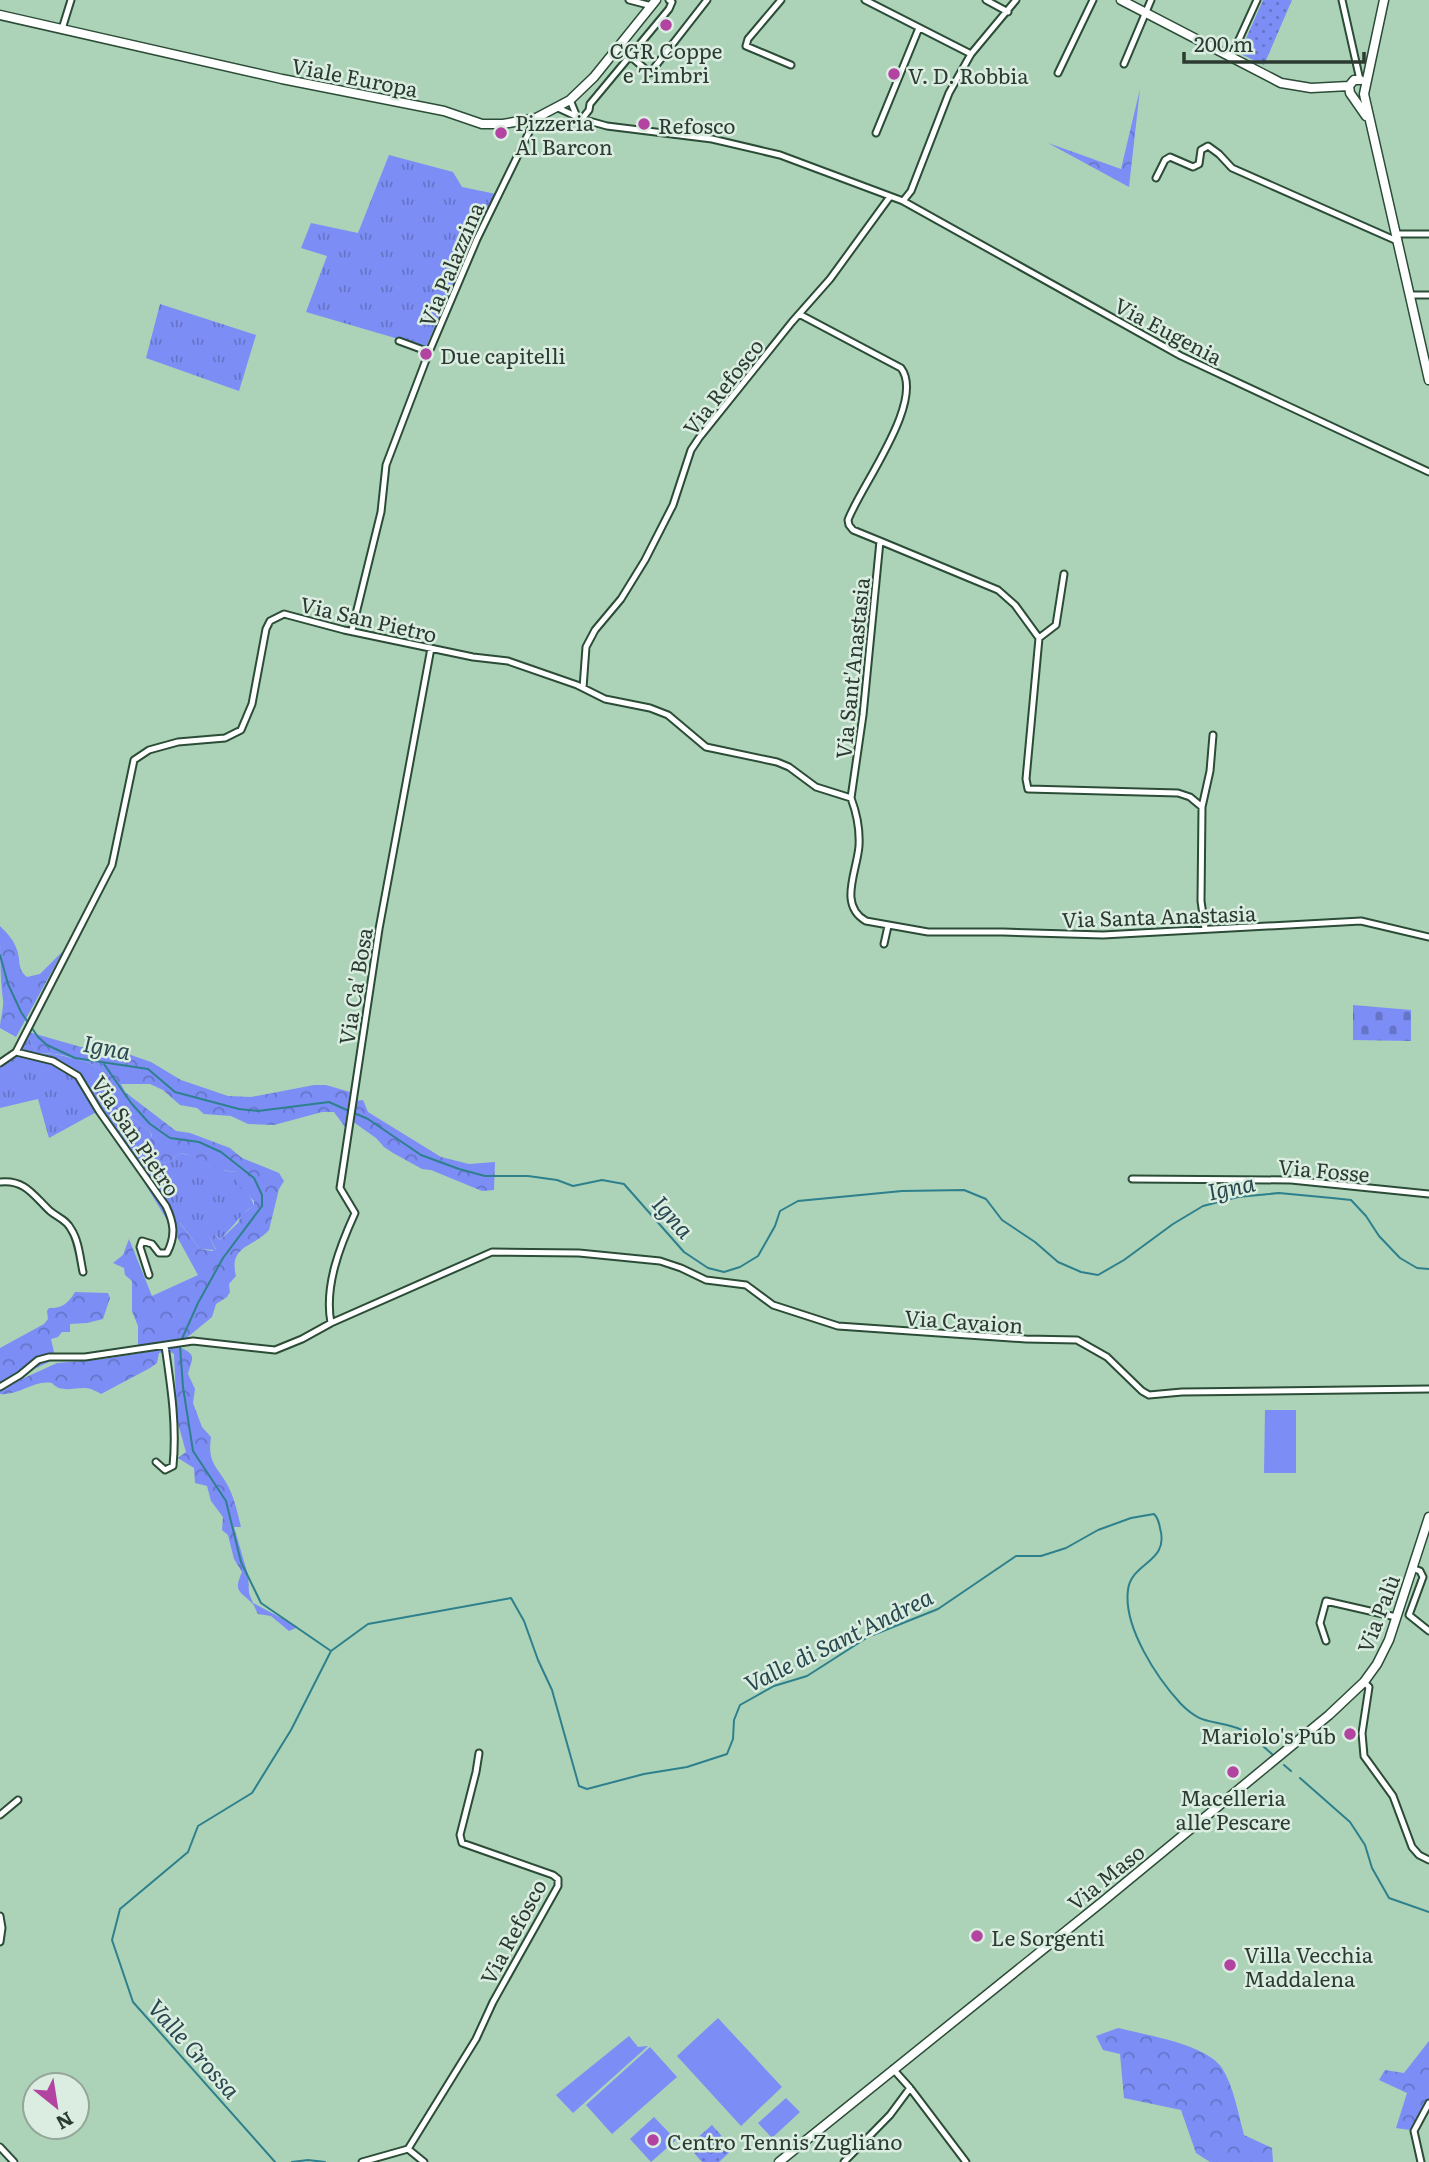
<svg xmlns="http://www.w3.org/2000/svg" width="1429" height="2162" font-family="Literata,serif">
<defs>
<pattern id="grass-tufts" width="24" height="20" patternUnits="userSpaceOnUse" patternTransform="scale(1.75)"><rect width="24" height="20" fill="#7c8df6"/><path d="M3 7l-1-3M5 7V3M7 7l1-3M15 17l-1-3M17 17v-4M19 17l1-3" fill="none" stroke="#6674c8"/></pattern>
<pattern id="forest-crowns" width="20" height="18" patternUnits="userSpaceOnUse" patternTransform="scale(1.75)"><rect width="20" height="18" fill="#7c8df6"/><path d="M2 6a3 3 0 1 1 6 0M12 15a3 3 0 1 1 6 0" fill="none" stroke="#6674c8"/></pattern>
<pattern id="cemetery-stones" width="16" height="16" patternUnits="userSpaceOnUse" patternTransform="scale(1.75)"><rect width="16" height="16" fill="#7c8df6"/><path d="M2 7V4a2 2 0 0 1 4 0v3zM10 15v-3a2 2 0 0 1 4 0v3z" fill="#6674c8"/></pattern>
<pattern id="park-dots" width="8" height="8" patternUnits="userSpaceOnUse" patternTransform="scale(1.75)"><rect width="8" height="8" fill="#7c8df6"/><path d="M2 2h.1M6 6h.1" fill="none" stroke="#6674c8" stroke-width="1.8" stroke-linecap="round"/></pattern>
</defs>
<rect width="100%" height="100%" fill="#acd2b8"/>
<path fill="url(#grass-tufts)" d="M389,155L453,172L462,187L496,194L482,216L426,347L306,312L327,256L301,248L311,223L358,233Z
M160,304L256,335L239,391L146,358Z
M25,1031L37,1054C50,1051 93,1061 102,1070C110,1079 113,1092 115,1102L104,1108L113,1113L123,1112L150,1131L156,1156L163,1163L171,1161L180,1153L197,1157L226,1171L237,1172C234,1189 251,1191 254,1206L246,1211L220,1240L213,1232L209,1237L216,1250L200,1249L180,1223L175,1233L139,1174L138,1163L100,1110L49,1138L38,1099L0,1108V1065L12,1054Z"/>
<path fill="url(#forest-crowns)" d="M1140,89L1129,187L1048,143L1121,169Z
M0,926C7,933 14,940 17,950C21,961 17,969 27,977L40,974L63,951L16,1037L0,1028C0,1019 4,1008 3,1000C0,975 0,951 0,926Z
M25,1031L88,1049L125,1053L151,1062L181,1080L228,1096L251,1097L314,1085H326L350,1092L345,1127L334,1112H322L274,1125L248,1124L231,1116L204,1114L197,1108L180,1105L163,1090L150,1084H121L125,1092L176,1131L190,1133L230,1148L242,1158L279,1173L284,1181L279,1189L269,1230C255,1247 228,1245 236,1276L229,1284L230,1292L227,1297L216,1304L212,1317L184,1340L138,1347V1326L132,1311V1281L125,1275L124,1268L113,1263L123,1255L129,1239L152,1296L198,1275L175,1233L173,1222L178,1221L200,1249L212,1251L216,1249L209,1237V1224L213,1223L215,1235L220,1240L238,1223L242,1214L254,1206V1201L240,1188L235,1179L237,1172C231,1171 226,1171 220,1169C206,1164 195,1155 180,1153L171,1161L163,1163L145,1146L152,1136L150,1131L123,1112L110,1113L103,1108L115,1102C113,1091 110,1078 102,1070C93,1061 50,1050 37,1054Z
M363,1100L368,1112L441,1157L469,1164L495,1162L494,1190L482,1191L431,1170L422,1169L393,1153L384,1147L376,1138L352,1121L355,1101Z
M75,1292L108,1293L110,1298L103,1319L87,1323L70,1324V1332H62L58,1337L51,1339L54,1352L49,1361H51L0,1385V1348L44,1324L48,1319L47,1311L49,1308C61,1309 69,1303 75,1292Z
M179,1347C198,1355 192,1358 188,1374L195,1389L193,1403L202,1427L211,1437C207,1465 218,1466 229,1488C235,1500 238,1515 241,1527H234L248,1575L249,1593L253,1603L298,1627L289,1631L271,1616L258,1614C256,1611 255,1606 252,1603C240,1591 233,1592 242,1572L234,1559L228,1535L222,1530L223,1517L211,1501L207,1486L195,1483L194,1468L178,1458L186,1452L177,1420L174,1354L169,1351L159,1353L157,1363L150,1368L101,1394C98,1392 94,1390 91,1389C78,1385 62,1395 52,1383C33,1380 19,1396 0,1394V1389L57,1363L103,1359Z
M1118,2028C1145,2035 1206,2044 1222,2068C1234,2087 1238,2113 1244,2135L1272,2148L1273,2162H1210L1196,2153L1181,2110L1124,2098L1120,2054L1103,2050L1096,2036Z
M1429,2041V2100L1410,2130L1396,2128L1407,2093L1379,2080L1385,2070L1404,2073Z"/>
<path fill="url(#cemetery-stones)" d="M1353,1005L1411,1010V1041L1353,1040Z"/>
<path fill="url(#park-dots)" d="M1263,0H1292L1264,65L1243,55L1241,50Z
M712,2125L733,2149L719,2162H702L688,2146Z"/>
<path fill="#7c8df6" d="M1265,1410H1296V1473H1264Z
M718,2018L782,2087L741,2126L677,2056Z
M629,2036L638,2047L648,2046L573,2113L556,2095Z
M650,2047L677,2077L612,2134L586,2105Z
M786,2098L800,2112L772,2138L758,2123Z
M654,2117L676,2140L651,2162L630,2139Z"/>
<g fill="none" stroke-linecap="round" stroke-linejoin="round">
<path stroke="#2d808c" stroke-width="2" d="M0,955L8,984L21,1012L38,1037L47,1045L75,1058L148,1069L175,1092L239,1109L258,1111L329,1102L349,1111
M104,1064L131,1103L150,1124L170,1138L199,1142L221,1152L254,1178L262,1195V1206L223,1258L198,1303L181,1341
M354,1113L368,1119L421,1155L459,1169L485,1176H528L557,1180L573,1186L602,1180L624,1184L684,1252L708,1268L724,1272L740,1267L758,1256L775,1226L780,1211L798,1201L902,1191L964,1190L986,1199L1002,1220L1035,1242L1058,1262L1081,1272L1098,1275L1124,1260L1173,1224L1203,1206L1238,1197L1279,1193L1332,1198L1351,1200L1366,1216L1379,1236L1400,1258L1417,1268L1429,1269
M180,1346L183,1387L193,1451L226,1501L241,1562L261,1603L331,1651
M1284,1765L1291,1771
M1300,1778L1350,1822L1365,1845L1372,1868L1389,1898L1429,1912
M275,2162L133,2002L112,1940L120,1909L188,1852L198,1826L252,1793L291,1730L331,1651L368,1624L511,1598L524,1621L538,1660L552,1690L579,1786L587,1789L644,1774L687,1767L727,1754L733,1739L734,1720L740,1705L774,1686L807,1676L868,1637L938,1609L1016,1556H1041L1066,1548L1098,1530L1131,1518L1154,1514C1158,1518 1159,1522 1160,1528C1170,1563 1131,1562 1128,1590C1123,1627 1157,1678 1181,1704C1202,1725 1209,1719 1234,1727C1249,1731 1261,1745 1273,1755
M292,2162L308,2160L325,2162"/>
<defs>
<path id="street" d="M629,0L652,6
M781,0L748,39L746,46L791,65
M865,0L971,54
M986,0L1008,12
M1342,0L1360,80
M62,29L71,0
M630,56L650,73L707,0
M1231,57L1257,0
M1124,64L1151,0
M1058,73L1093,0
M570,100L577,117
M558,108L582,119L607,126L712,139L780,155L903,201L1181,356L1429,472
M582,119L589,110L590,104L669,9L672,2L669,0
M876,133L919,28
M1156,178L1165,160L1170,157L1193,167L1199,164L1201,150L1208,146L1219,154L1232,168L1397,241
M903,201L911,191L949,93L971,54L1016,0
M1397,234H1429
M1410,295H1429
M799,314L901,368C926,401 860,487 848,520L849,525L853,530L880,541L863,715L851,798
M399,341L429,352
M880,541L998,590L1015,605L1039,638L1026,779L1028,789L1178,793L1190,797L1202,807
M352,630L381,512L386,465L429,352L477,239L536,118
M1039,638L1056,625L1064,574
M583,688L586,647L595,630L621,599L645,560L673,505L691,450L699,438L792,322L830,279L889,198
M1205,929L1201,901L1202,807L1210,771L1213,735
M884,944L888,926
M16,1052L53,1061L78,1076L99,1111L166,1206C174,1223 176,1235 167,1253H159L152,1244L142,1241L140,1247L149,1275
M0,1063L16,1052L112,865L134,760L149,750L178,742L225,738L241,730L252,704L266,629L270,621L284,614L344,630L473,657L508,661L577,685L605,699L650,708L668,715L706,747L777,762L789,767L816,787L851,798C857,814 860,829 859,846C857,872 838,905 866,921L928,932H1003L1103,935L1361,921L1429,937
M1132,1179L1291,1180L1429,1194
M0,1182C25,1179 34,1196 50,1211C57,1217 67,1220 71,1229C79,1241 80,1258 83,1272
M331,1323C324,1286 340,1246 355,1213L340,1188L379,929L431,648
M0,1387L20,1375L38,1360L49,1357H85L193,1341L275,1350L302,1339L331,1323L492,1252L579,1253L660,1261L681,1268L706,1280L746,1285L773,1305L838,1326L1026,1339L1077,1340L1107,1357L1142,1391L1149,1395L1182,1392L1429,1389
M156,1462L165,1470L173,1466C177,1425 171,1387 165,1346
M1412,1568L1420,1571L1423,1577L1409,1615L1429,1631
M1326,1641L1320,1623L1326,1601L1396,1617
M1364,1682L1369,1687L1362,1733L1364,1756L1393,1796L1412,1847L1419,1855L1429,1860
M0,1815L18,1800
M0,1916L2,1928L0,1942
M910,2088L966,2162
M0,2147L14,2162
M408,2149L476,2039L493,2002L558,1886V1879L553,1875L462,1843L460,1835L476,1772L479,1753
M408,2149L424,2162
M362,2162L408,2149
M844,2162L890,2115L910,2088L893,2069
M1421,2162L1414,2131L1429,2103"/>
<path id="secondary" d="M1121,0L1281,83L1311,88L1349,86
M1384,0L1364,94L1429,380
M0,15L282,79L444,111L482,124H503L536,118L570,100L594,77L656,0
M1349,86L1350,93L1366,116
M1349,86L1354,80H1360
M779,2162L1102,1902L1329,1715L1364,1682L1377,1664L1389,1640L1429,1517"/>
</defs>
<use href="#street" stroke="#2b4c36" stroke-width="9"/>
<use href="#secondary" stroke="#2b4c36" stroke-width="11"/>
<use href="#street" stroke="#fff" stroke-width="5"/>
<use href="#secondary" stroke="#fff" stroke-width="8"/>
</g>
<g fill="#b243a0" stroke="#daede0" stroke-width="2.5">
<circle cx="666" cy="25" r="7"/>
<circle cx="894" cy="74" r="7"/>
<circle cx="644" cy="124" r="7"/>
<circle cx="501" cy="133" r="7"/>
<circle cx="426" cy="354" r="7"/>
<circle cx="1350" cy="1734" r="7"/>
<circle cx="1233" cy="1772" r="7"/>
<circle cx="977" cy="1936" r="7"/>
<circle cx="1230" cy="1965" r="7"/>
<circle cx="653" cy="2140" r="7"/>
</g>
<g text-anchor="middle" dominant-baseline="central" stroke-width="5" stroke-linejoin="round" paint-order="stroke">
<g font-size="21" fill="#2c3b31" stroke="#daede0" text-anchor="start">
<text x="666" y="49" text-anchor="middle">CGR Coppe<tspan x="666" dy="24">e Timbri</tspan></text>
<text x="908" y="74">V. D. Robbia</text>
<text x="515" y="121">Pizzeria<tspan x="515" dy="24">Al Barcon</tspan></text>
<text x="658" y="124">Refosco</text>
<text x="440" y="354">Due capitelli</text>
<text x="1336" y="1734" text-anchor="end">Mariolo's Pub</text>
<text x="1233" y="1796" text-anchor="middle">Macelleria<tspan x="1233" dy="24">alle Pescare</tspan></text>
<text x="991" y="1936">Le Sorgenti</text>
<text x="1244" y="1953">Villa Vecchia<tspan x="1244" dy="24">Maddalena</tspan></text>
<text x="667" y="2140">Centro Tennis Zugliano</text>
</g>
<g font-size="21" fill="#2c3b31" stroke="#daede0">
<text transform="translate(355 76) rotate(11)">Viale Europa</text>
<text transform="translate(450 264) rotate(-67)">Via Palazzina</text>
<text transform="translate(1169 330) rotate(28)">Via Eugenia</text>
<text transform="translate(722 386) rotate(-52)">Via Refosco</text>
<text transform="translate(369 618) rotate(13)">Via San Pietro</text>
<text transform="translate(851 668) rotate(-84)">Via Sant'Anastasia</text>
<text transform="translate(1159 915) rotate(-2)">Via Santa Anastasia</text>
<text transform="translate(354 986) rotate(-81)">Via Ca' Bosa</text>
<text transform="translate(137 1135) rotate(56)">Via San Pietro</text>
<text transform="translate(1324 1169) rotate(5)">Via Fosse</text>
<text transform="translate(964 1320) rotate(4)">Via Cavaion</text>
<text transform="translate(1377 1613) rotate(-69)">Via Palù</text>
<text transform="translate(1105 1876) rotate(-39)">Via Maso</text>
<text transform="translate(512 1931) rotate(-62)">Via Refosco</text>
</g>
<g font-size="23" font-style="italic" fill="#28484f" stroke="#daede0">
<text transform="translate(107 1046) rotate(11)">Igna</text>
<text transform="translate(1231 1186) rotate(-12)">Igna</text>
<text transform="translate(674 1216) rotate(48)">Igna</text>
<text transform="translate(838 1639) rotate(-26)">Valle di Sant'Andrea</text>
<text transform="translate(195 2048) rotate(48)">Valle Grossa</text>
</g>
</g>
<g transform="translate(56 2106) rotate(150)"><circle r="33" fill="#daede0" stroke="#94a69a" stroke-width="2"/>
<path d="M0-5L12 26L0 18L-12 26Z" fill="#b243a0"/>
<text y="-10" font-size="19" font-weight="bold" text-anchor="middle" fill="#2c3b31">N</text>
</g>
<path d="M1184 52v10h180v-10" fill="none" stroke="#2c3b31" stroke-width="3.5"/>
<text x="1194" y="52" font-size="21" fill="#2c3b31" stroke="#daede0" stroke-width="5" paint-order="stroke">200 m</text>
</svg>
